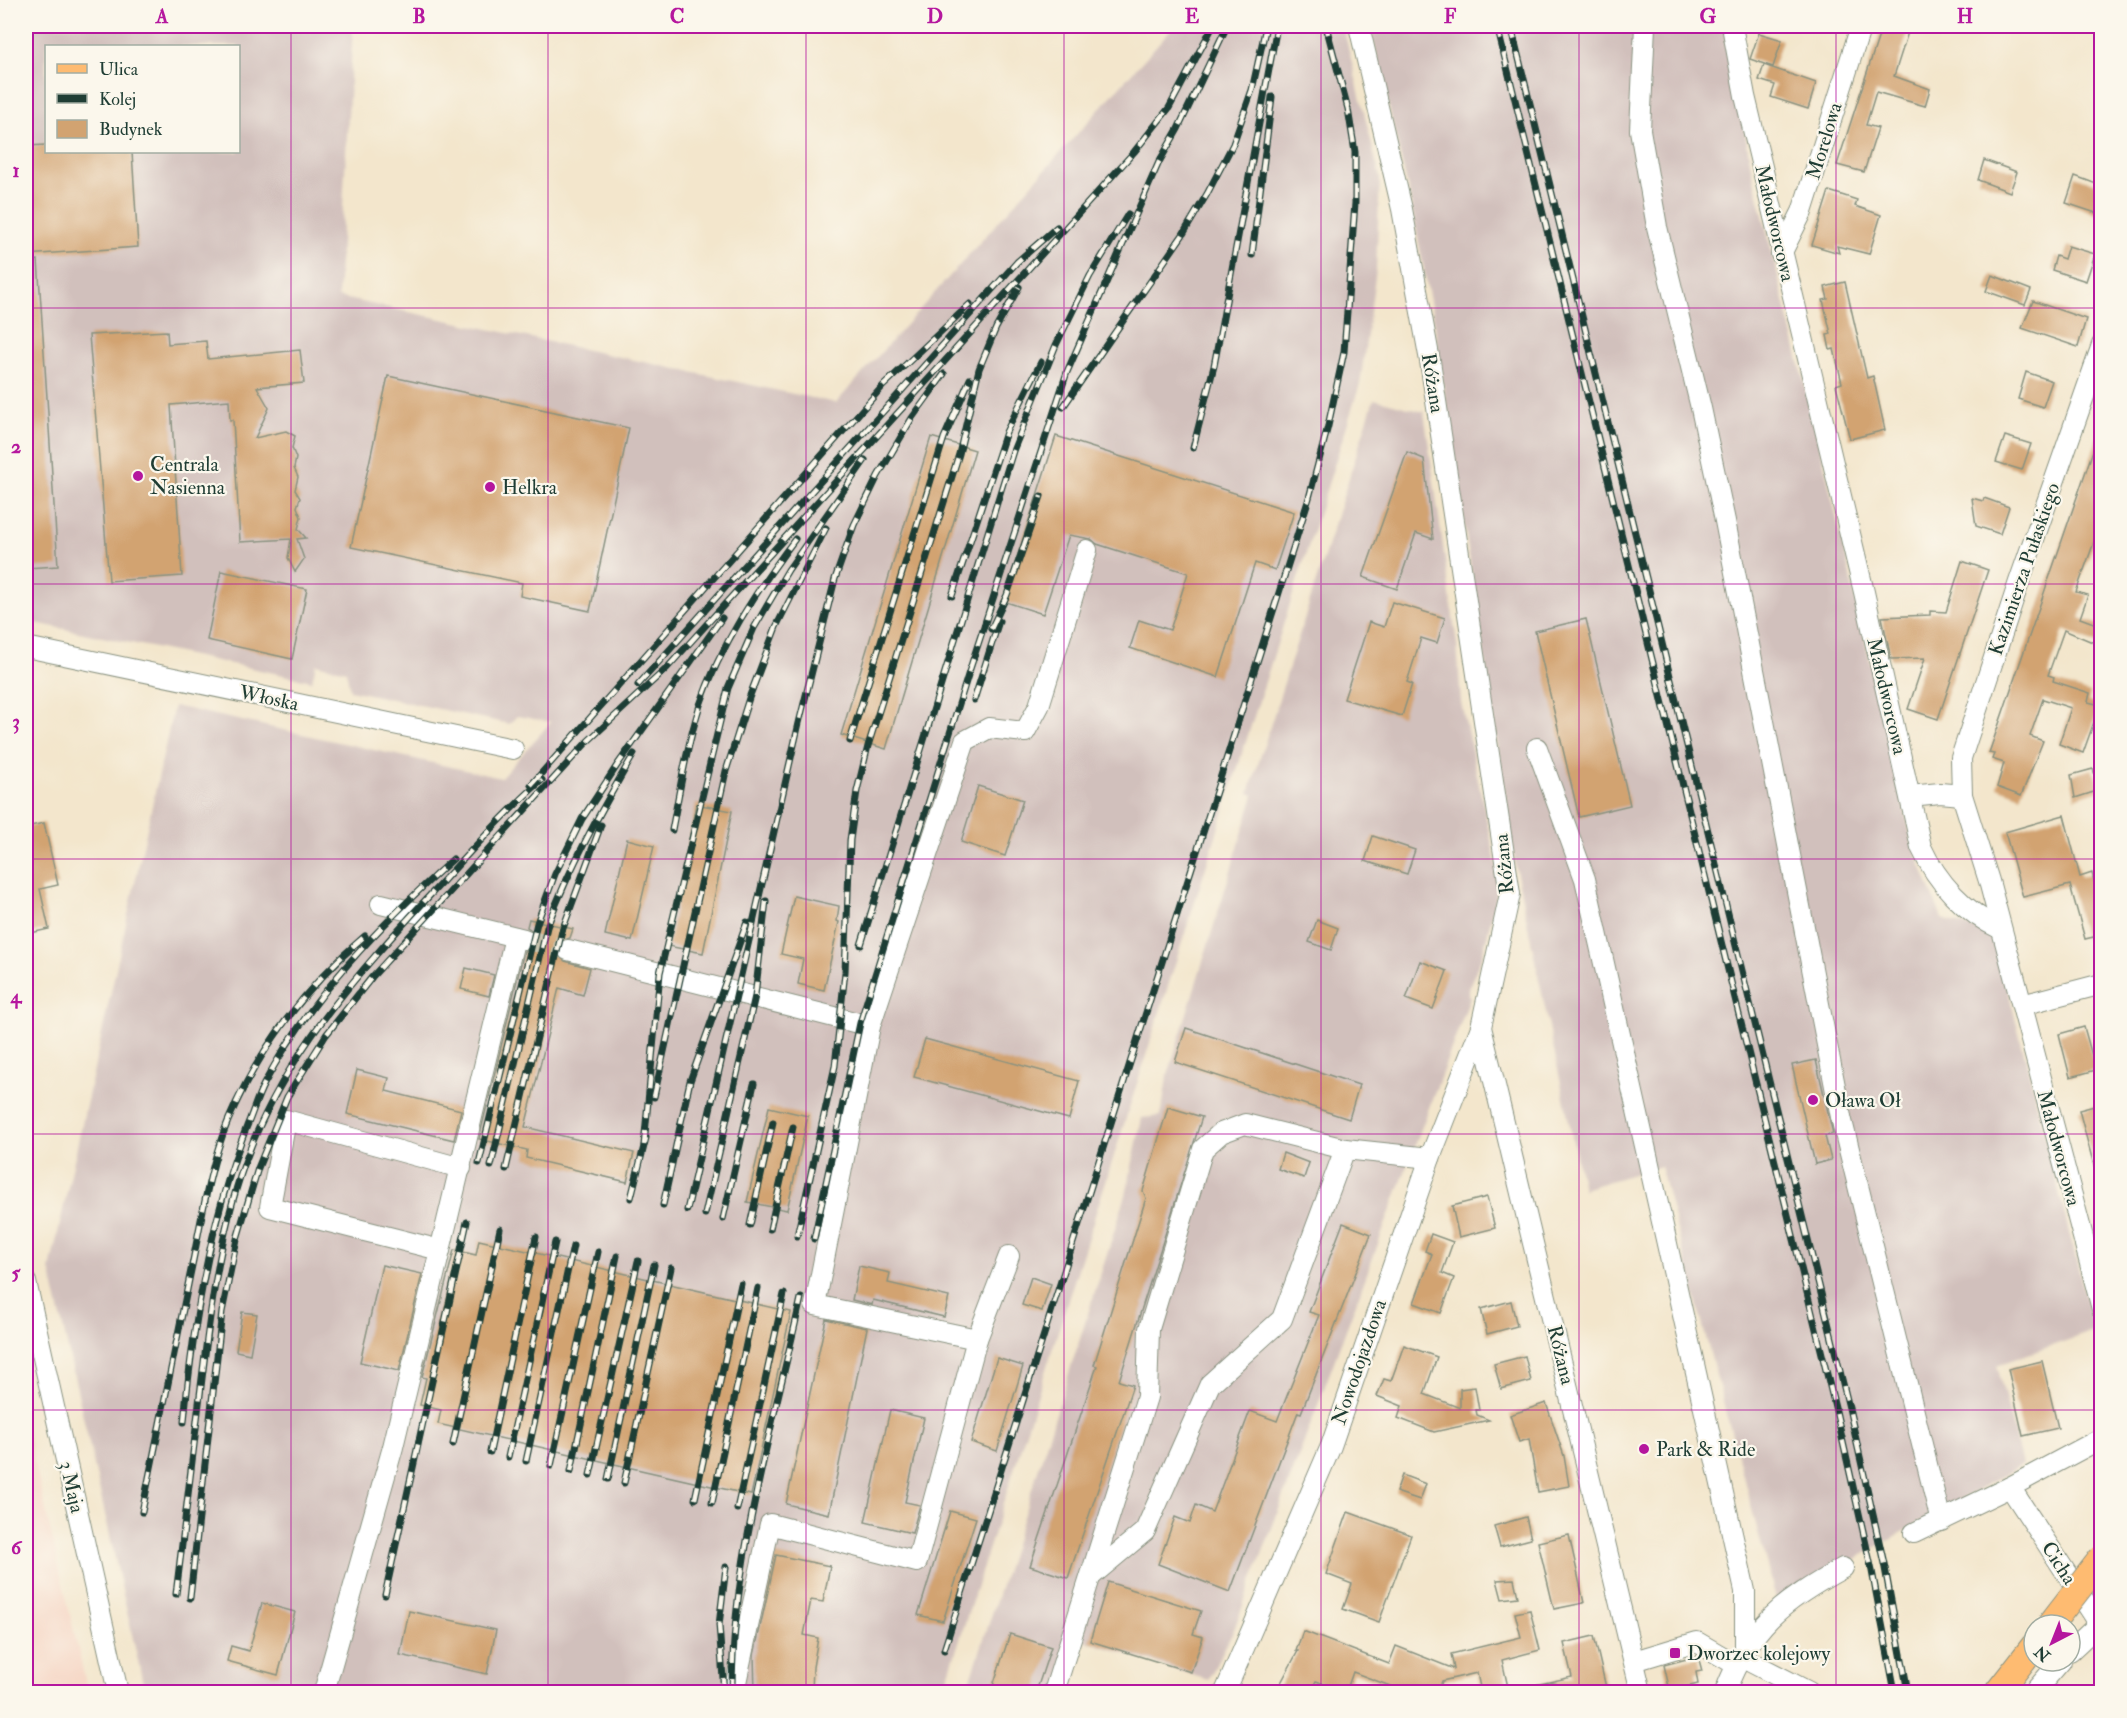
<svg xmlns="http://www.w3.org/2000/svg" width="2127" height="1718" viewBox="0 0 2127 1718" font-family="'IM FELL Double Pica',serif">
<rect width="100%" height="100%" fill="#fbf7ec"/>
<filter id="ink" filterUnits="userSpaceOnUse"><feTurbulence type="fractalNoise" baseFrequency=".0167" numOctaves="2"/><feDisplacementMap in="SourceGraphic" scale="12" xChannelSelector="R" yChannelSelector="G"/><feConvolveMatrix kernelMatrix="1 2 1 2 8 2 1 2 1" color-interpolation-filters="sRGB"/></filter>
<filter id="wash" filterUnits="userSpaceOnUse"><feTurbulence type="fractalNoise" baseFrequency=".008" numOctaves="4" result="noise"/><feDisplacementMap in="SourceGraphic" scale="24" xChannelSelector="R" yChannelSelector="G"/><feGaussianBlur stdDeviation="1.35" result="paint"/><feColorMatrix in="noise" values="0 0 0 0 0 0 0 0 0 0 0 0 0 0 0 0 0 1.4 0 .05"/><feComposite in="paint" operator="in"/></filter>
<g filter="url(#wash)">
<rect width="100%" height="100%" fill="#f3e6cc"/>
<!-- built -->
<path fill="#f5d3c1" d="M26 1426 88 1692H26Z"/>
<!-- industrial -->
<g fill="#d1c0bc" fill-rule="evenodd">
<path d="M26 26H353L338 297 836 403 1174 26H1343L1380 178 1376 270 1360 384 943 1692H145L50 1269 174 706 501 778 551 722 517 716 509 724 350 690 346 671 316 664 312 681 26 621ZM46 46H238V152H46Z"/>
<path d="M1370 26H1726L1751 167 1818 438 1912 842 1942 919 1994 934 2094 1331 1997 1365 2022 1465 1777 1603 1660 1166 1583 1189 1516 869 1434 322 1410 197Z"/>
<path d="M1374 399 1424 412 1457 645 1461 702 1500 881 1483 953 1468 989 1470 998 1233 1632 1208 1680 1083 1640 1066 1692H967L1126 1195 1142 1118 1161 1116 1167 1078 1254 795 1249 793Z"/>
</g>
<g id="blocks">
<!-- building -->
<g fill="#d2a371">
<path d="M1882 26H1910L1894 76 1930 89 1925 106 1876 92 1866 125 1878 128 1864 172 1837 165Z"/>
<path d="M1759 33 1782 40 1773 67 1750 59Z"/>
<path d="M1764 65 1816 83 1808 109 1771 97 1775 85 1759 80Z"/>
<path d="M46 145V152H132L138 247 26 255V146Z"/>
<path d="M1984 160 2017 172 2010 192 1978 180Z"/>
<path d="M2075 176 2102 186V215L2066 203Z"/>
<path d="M1829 191 1857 200 1855 206 1881 215 1869 254 1837 246 1839 253 1812 245Z"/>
<path d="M2068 246 2095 254 2086 281 2052 270 2056 256 2064 259Z"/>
<path d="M38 260 58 566 26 568V261Z"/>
<path d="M1992 275 2031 290 2025 305 1986 291Z"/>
<path d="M1845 282 1867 378 1873 376 1885 430 1850 439 1836 385 1842 383 1834 349 1830 350 1827 335 1831 334 1823 300 1828 299 1825 287Z"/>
<path d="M2033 301 2086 319 2078 347 2022 328Z"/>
<path d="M167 331 168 344 206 341 208 359 300 350 304 383 257 387 269 408 255 438 286 431 295 436 292 448 296 458 294 468 298 477 295 490 300 498 297 507 301 517 298 529 306 538 297 539 304 559 295 572 288 558 291 539 240 542 233 420H230L229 400 171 405 182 576 109 581 89 335Z"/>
<path d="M2026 372 2052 381 2043 407 2018 399Z"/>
<path d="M388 376 629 428 590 611 520 596 522 583 351 547Z"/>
<path d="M2099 433H2102V520L2076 592 2088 595 2080 618 2102 626V646L2064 630 2048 675 2054 677 2053 681 2090 693 2088 702 2100 705 2083 753 2059 744 2071 708 2043 699 2030 736 2043 741 2021 796 1997 787 2004 763 1992 759 1994 754 1989 753Z"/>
<path d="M1056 436 1294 512 1275 570 1255 563 1218 677 1130 648 1139 620 1170 630 1188 573 1097 544 1091 539 1069 535 1043 614 1003 601Z"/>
<path d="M2005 436 2031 444 2022 470 1996 462Z"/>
<path d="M931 437 975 450 886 749 841 735Z"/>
<path d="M1407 452 1424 459 1433 539 1416 533 1397 589 1363 577Z"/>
<path d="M1972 498 1983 501 1984 498 2009 507 2000 534 1976 526Z"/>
<path d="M1962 561 1988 570 1938 719 1908 709 1925 658 1891 659 1882 617 1930 615V611L1946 612Z"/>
<path d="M221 571 307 589 292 659 207 640Z"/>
<path d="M1392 602 1445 618 1437 643 1421 638 1407 682 1412 684 1402 716 1344 699 1369 622 1384 627Z"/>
<path d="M1586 619 1630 805 1579 817 1535 631Z"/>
<path d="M2093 769 2100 790 2075 798 2071 775Z"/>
<path d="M978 786 1023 800 1005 856 961 842Z"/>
<path d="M696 804 732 811 703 953 668 946Z"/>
<path d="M2064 815 2080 877 2092 873 2095 885 2102 883V935L2085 939 2070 885 2023 897 2005 832Z"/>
<path d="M44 823 58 885 40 889 49 929 26 934V827Z"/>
<path d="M1373 836 1415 850 1407 874 1365 861Z"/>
<path d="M627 839 654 846 632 941 605 935Z"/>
<path d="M794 896 839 906 837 921 839 922 824 990 798 984 803 959 781 954Z"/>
<path d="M529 919 573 929 570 938 559 942 557 954 565 961 590 968 583 995 559 988 525 1127 634 1153 627 1182 526 1158 527 1150 479 1139 524 951 532 948 536 941 533 931 527 927Z"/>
<path d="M1317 920 1338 928 1331 950 1309 942Z"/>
<path d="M1420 961 1447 971 1433 1009 1406 999Z"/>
<path d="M466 968 494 975 489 996 461 989Z"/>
<path d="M2084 1027 2096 1070 2070 1077 2059 1034Z"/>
<path d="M1186 1028 1359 1085 1349 1119 1175 1062Z"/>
<path d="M925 1039 1079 1081 1069 1119 914 1077Z"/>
<path d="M1816 1060 1833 1134 1825 1136 1831 1160 1815 1164 1792 1065Z"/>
<path d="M357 1070 389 1078 386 1091 461 1110 454 1140 347 1114Z"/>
<path d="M2102 1104V1176L2097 1177 2079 1110Z"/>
<path d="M769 1107 808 1116 787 1210 747 1202Z"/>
<path d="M1168 1107 1202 1117 1119 1381 1133 1385 1068 1578 1030 1566 1097 1366 1094 1365 1146 1198 1143 1191Z"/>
<path d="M1283 1153 1309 1163 1304 1178 1278 1169Z"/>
<path d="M1487 1197 1495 1228 1459 1237 1452 1206Z"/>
<path d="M1343 1223 1371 1234 1301 1413 1298 1412 1230 1592 1158 1564 1175 1517 1190 1523 1196 1505 1212 1512 1250 1411 1277 1421 1319 1315 1309 1312Z"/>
<path d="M1431 1234 1453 1242 1442 1273 1454 1278 1441 1313 1414 1303 1432 1254 1425 1251Z"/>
<path d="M479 1240 791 1312 751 1495 438 1424 441 1410 420 1405 426 1378 422 1377 454 1250 476 1255Z"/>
<path d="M382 1265 422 1274 399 1371 360 1362Z"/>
<path d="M859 1266 890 1273 888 1283 949 1297 944 1317 873 1300 872 1305 852 1300Z"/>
<path d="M1031 1277 1051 1284 1042 1311 1022 1305Z"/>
<path d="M1511 1301 1517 1326 1487 1334 1481 1309Z"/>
<path d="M242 1312 257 1314 250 1354 236 1351Z"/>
<path d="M826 1319 867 1328 829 1514 786 1504Z"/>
<path d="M1404 1345 1437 1357 1424 1394 1460 1408V1389L1475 1387 1479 1410H1476L1477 1415 1489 1420 1434 1432 1398 1418 1402 1406 1377 1396 1384 1379 1391 1381Z"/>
<path d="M1525 1356 1531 1381 1501 1389 1494 1364Z"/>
<path d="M997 1358 1023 1366 997 1451 971 1442Z"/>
<path d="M2042 1361 2058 1428 2023 1436 2008 1369Z"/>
<path d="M1546 1403 1564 1456 1569 1486 1538 1492 1529 1439 1519 1442 1510 1415Z"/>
<path d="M890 1410 924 1418 905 1502 920 1505 912 1533 865 1522Z"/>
<path d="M1402 1475 1426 1484 1420 1500 1396 1492Z"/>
<path d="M950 1511 976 1518 943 1621 918 1615Z"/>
<path d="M1348 1512 1411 1535 1379 1622 1343 1609 1352 1584 1326 1574Z"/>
<path d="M1526 1517 1531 1539 1500 1547 1494 1526Z"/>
<path d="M1569 1535 1584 1603 1554 1609 1538 1542Z"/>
<path d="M776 1555 830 1566 823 1602 811 1600 804 1635 818 1638 813 1667 812 1692H755L754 1655Z"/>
<path d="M1514 1579 1518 1597 1502 1599 1497 1580Z"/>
<path d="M1108 1582 1201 1611 1193 1634 1203 1637 1191 1672 1090 1641Z"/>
<path d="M262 1603 295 1612 278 1675 227 1661 231 1646 249 1651Z"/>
<path d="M1530 1610 1540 1650 1502 1660 1509 1692H1481L1477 1673 1442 1681 1438 1692H1406L1353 1672 1346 1692 1316 1681 1310 1692H1276L1298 1651H1296L1303 1631 1389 1664 1396 1646 1454 1669 1451 1654 1521 1637 1515 1613Z"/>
<path d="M409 1611 496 1630 487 1674 400 1655Z"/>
<path d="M1010 1634 1051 1647 1036 1692H991Z"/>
<path d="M1594 1636 1607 1692H1531L1530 1686 1572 1677 1564 1643Z"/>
<path d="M1698 1656 1702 1671 1696 1672 1698 1684 1670 1691 1664 1665Z"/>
</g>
</g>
</g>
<g filter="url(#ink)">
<use href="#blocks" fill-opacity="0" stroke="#899280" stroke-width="1.5"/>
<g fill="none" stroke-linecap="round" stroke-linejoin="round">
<!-- minor-tunnel -->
<path stroke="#c9c4ae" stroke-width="20" stroke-dasharray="20 10" stroke-linecap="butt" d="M524 939 568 950"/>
<!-- minor casing -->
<g stroke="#899280" stroke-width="22">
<g id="minor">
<path d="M1359 26 1402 209 1430 361 1510 894 1481 1027 1641 1692"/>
<path d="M1645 26 1640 130 1657 227 1701 408 1725 521 1841 1117 1941 1521"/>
<path d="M1732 26 1745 96 1864 592 1921 847C1937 882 1965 913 2001 929"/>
<path d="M1781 254 1802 212 1861 26"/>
<path d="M26 647 513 749"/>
<path d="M1537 748 1585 879 1745 1591V1646"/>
<path d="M1962 795 1961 758 2019 582 2102 345"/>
<path d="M1910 796 1940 793 1962 795 1989 881 2102 1309"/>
<path d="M381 904 524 939"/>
<path d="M568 950 870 1026"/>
<path d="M2022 1005 2102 984"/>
<path d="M440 1250 270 1207 286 1120 461 1168"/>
<path d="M26 1282 118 1692"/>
<path d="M977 1339 815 1305 870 1026 965 741 989 728 1025 732 1039 706 1087 550"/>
<path d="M2010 1487 2095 1617 2102 1642"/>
<path d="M1914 1533 2010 1487 2102 1438"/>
<path d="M1091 1576 1145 1531 1210 1384 1282 1319 1345 1149"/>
<path d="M2070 1651 2098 1625"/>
<path d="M1739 1656 1809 1692"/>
<path d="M1634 1661 1697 1642 1735 1664"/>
<path d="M324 1692 393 1447 515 937"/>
<path d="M734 1692 770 1524 917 1562 977 1339 1009 1256"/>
<path d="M1054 1692 1147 1397 1149 1329 1203 1149 1221 1133 1245 1124 1345 1149 1430 1158"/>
<path d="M1225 1692 1331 1446 1430 1158 1481 1027"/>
<path d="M1725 1692C1750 1626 1782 1602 1843 1568"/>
<path d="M2034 1692 2061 1661"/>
</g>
</g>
<!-- major casing -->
<g stroke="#899280" stroke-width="28">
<path id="major" d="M1998 1692 2034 1646"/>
</g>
<!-- minor -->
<use href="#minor" stroke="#fff" stroke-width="20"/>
<!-- major -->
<use href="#major" stroke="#febb71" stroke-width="26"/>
<!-- rail casing -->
<g stroke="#1f3d34" stroke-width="7">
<g id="rail">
<path d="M1497 26 1836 1411 1872 1571 1895 1692"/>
<path d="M1511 26 1849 1408 1885 1568 1908 1692"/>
<path d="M1252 255 1272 97"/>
<path d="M1063 407 1182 236 1207 194 1233 144 1252 90 1266 26"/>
<path d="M1193 448 1214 366 1277 26"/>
<path d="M952 596 1006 432 1041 362"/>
<path d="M991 629 1007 595 1041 496"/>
<path d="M638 685 1017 262 1057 227"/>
<path d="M974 700 999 621"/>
<path d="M850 741 944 438 970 379"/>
<path d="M531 785 883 386 970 304"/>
<path d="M672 830C680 788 687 746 700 705 721 644 757 590 795 539"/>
<path d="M861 945 1013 451 1056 345 1090 276 1128 214"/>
<path d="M654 1097 726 771 749 698 776 627 826 528"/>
<path d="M644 1145 660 973 728 688 754 628 788 570 865 460"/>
<path d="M479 1163 537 923 555 874 582 819 618 764 722 618"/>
<path d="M491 1166 547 927C570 866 601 810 634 754"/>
<path d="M506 1169 562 931 601 825"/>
<path d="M631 1198 646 1138"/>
<path d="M663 1205 690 1081 747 922"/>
<path d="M687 1210 799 723 835 579 854 525 878 476 912 418 944 374"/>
<path d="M705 1214 755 996 766 901"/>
<path d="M723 1219 754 1084"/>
<path d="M750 1225 773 1122"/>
<path d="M770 1229 793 1127"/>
<path d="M797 1236 835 1066 845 972 850 840 857 791 868 746 959 454 979 369 996 328 1019 287"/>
<path d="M814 1239 860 1023 968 675 1067 372 1159 162 1178 129 1227 26"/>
<path d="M184 1422C193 1322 210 1219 247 1126 253 1112 257 1097 264 1084 310 997 381 924 453 859"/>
<path d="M453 1444 500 1229"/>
<path d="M490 1452 536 1237"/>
<path d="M508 1457 555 1242"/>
<path d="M526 1461 573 1246"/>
<path d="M551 1466 598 1252"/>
<path d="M571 1471 617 1256"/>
<path d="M590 1475 638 1261"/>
<path d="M608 1479 654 1265"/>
<path d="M624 1483 671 1268"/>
<path d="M695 1499 741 1284"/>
<path d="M712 1503 758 1288"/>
<path d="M737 1509 784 1294"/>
<path d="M142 1512C158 1433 174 1354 190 1275 201 1224 208 1170 228 1121 258 1050 306 986 365 936"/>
<path d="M176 1594C184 1528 192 1462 200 1395 209 1319 219 1235 245 1162 283 1056 356 975 432 893 468 854 503 815 542 780"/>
<path d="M385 1595 467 1222"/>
<path d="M190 1598 222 1312 237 1239 258 1168 287 1097 326 1035 372 977 588 741 667 668 1134 152 1169 108 1213 26"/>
<path d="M944 1650 1309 498 1328 426 1344 352 1355 203V152L1348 109 1326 26"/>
<path d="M724 1692 719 1625 726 1567"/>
<path d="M732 1692C732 1561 773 1426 801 1298"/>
</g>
</g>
<!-- rail -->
<use href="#rail" stroke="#fbf7ec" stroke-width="4.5" stroke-dasharray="14" stroke-linecap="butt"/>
<!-- major-bridge casing -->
<g stroke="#899280" stroke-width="28" stroke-linecap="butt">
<path id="major-bridge" d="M2050 1625 2102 1558"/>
</g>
<!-- major-bridge -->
<use href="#major-bridge" stroke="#febb71" stroke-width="26"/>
</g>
</g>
<!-- grid -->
<path fill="none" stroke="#b5179e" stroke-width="1.5" stroke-opacity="0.55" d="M291 26V1692M548 26V1692M806 26V1692M1064 26V1692M1321 26V1692M1579 26V1692M1836 26V1692M26 308H2102M26 584H2102M26 859H2102M26 1134H2102M26 1410H2102"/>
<!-- markers -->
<g fill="#b5179e" stroke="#fbf7ec" stroke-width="2">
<circle cx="138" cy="476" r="6"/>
<circle cx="490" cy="487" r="6"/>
<circle cx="1813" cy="1100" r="6"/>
<circle cx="1644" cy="1449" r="6"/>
<rect x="1669" y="1647" width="12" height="12" rx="3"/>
</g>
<g text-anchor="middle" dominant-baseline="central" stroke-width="4.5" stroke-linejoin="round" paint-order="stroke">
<!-- street labels -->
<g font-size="20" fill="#1f3d34" stroke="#fbf7ec">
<text transform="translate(1824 141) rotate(-73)">Morelowa</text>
<text transform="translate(1775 223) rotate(77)">Małodworcowa</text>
<text transform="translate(1433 383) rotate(81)">Różana</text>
<text transform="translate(2024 569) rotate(-71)">Kazimierza Pułaskiego</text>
<text transform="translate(1887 696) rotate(77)">Małodworcowa</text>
<text transform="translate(269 698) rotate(12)">Włoska</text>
<text transform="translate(1504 864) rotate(-96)">Różana</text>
<text transform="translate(2059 1148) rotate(75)">Małodworcowa</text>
<text transform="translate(1561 1355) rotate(76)">Różana</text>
<text transform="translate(1359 1362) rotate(-71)">Nowodojazdowa</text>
<text transform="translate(72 1487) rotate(77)">3 Maja</text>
<text transform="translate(2059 1563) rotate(57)">Cicha</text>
</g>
<!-- poi labels -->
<g font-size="20" fill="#1f3d34" stroke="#fbf7ec" text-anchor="start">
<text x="150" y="464">Centrala<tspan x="150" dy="23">Nasienna</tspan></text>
<text x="502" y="487">Helkra</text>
<text x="1825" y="1100">Oława Oł</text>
<text x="1656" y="1449">Park &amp; Ride</text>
<text x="1687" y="1653">Dworzec kolejowy</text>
</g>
</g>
<!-- margin -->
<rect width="2127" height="1718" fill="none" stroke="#fbf7ec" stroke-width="66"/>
<!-- legend -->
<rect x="45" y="45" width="195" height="108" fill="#fbf7ec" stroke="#a3ada2" stroke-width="1.5"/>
<rect x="57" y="64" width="30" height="9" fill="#febb71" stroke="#a3ada2" stroke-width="1.5"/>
<text x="99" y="75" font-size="18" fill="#1f3d34">Ulica</text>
<rect x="57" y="94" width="30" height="9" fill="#1f3d34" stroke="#a3ada2" stroke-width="1.5"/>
<text x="99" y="105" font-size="18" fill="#1f3d34">Kolej</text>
<rect x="57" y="120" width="30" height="18" fill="#d2a371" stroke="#a3ada2" stroke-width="1.5"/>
<text x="99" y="135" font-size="18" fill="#1f3d34">Budynek</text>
<!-- north arrow -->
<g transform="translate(2052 1643) rotate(222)"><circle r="28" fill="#fbf7ec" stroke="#a3ada2" stroke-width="1.5"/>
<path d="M0-4.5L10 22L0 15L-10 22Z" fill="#b5179e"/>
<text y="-9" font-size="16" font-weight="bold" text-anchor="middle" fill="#1f3d34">N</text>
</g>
<rect x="33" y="33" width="2061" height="1652" fill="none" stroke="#b5179e" stroke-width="2"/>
<g font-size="20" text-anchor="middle" font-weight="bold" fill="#b5179e">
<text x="162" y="23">A</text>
<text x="419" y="23">B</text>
<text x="677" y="23">C</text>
<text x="935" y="23">D</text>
<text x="1192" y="23">E</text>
<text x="1450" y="23">F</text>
<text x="1708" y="23">G</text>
<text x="1965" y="23">H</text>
<text x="16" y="177">1</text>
<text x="16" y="453">2</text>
<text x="16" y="728">3</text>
<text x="16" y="1003">4</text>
<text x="16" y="1279">5</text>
<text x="16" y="1554">6</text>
</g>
</svg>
